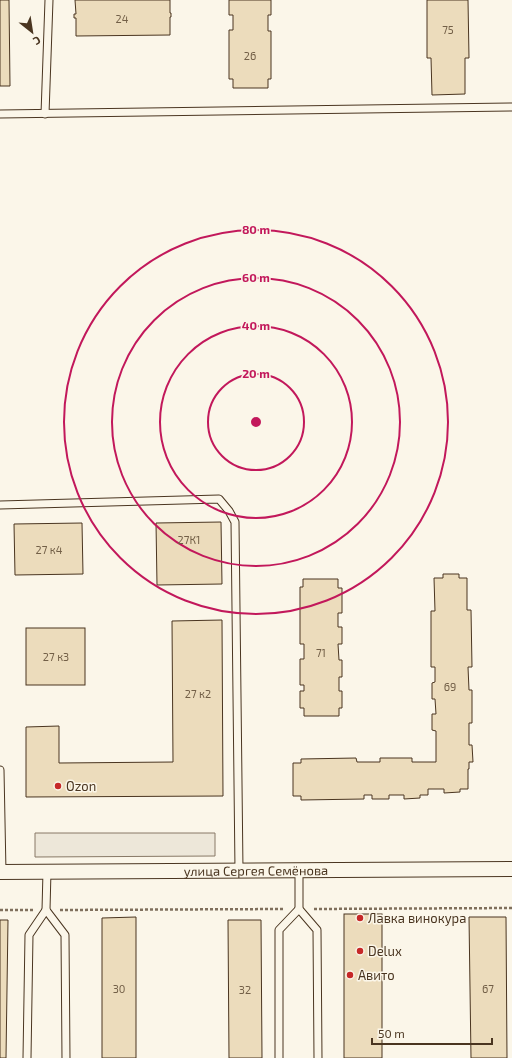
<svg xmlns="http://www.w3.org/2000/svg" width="512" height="1058" viewBox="0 0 512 1058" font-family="'Exo 2',sans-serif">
<rect width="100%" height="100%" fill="#fbf6e9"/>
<!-- parking -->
<path fill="#ede7d9" stroke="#887966" d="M35 833H215V856L35 857Z"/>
<!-- building -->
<g fill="#ecdcbc" stroke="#4a3520">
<path d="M0 0H9L10 86H0Z"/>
<path d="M75 0H170V13H171V17H170V35L76 36V18H74V14H76Z"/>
<path d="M229 0H271V15H268V31H271V79H268V88H233V79H229V30H233V15H229Z"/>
<path d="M427 0H468L469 58H465V94L432 95 431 58H427Z"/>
<path d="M221 522 222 584 157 585 156 523Z"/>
<path d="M82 523 83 574 15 575 14 524Z"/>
<path d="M443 574H459V578H467V610H471L472 667H468L469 690H472V723H469V745H472L473 762H469V769H468V789H460V792L444 793V789H428V795H420V798L404 799V795H389V799H372V795H364V799L301 800V796H293V763H301V759L356 758 357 762H380V758H412V762H436V731L432 730V714H436L435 699H432V683L435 682V667H431V611H435L434 578H443Z"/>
<path d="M303 579H338V588H342V613H338V627H342V644H338L339 660H342V677H339V691H342V708H339V716H304V708H300V691H304V685H300V659H304V644H300V587H303Z"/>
<path d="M222 620 223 796 26 797V727L59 726V763L173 762 172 621Z"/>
<rect x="26" y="628" width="59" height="57"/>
<rect x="344" y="914" width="38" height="144"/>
<path d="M136 917V1058H102V918Z"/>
<path d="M469 917H506L507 1058H471Z"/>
<path d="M0 920H8L6 1058H0Z"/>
<path d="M228 920H261L262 1058H229Z"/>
</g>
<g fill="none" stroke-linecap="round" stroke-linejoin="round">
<!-- lane casing -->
<g stroke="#4a3520" stroke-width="9">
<g id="lane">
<path d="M0 114 512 107"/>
<path d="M45 114 49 0"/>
<path d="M0 505 219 499 229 511 235 522 239 870"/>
<path d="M0 770 2 872"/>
<path d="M299 870V909L317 930 318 1058"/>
<path d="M47 871 46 910 65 935 66 1058"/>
<path d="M27 1058 29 935 46 910"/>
<path d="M279 1058V930L299 909"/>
</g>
</g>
<!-- street casing -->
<g stroke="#4a3520" stroke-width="16">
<g id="street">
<path id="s1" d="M0 872 512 869"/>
</g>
</g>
<!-- path -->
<g stroke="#7f6f5c" stroke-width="2.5" stroke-dasharray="3 2" stroke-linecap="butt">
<path d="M314 909 512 908"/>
<path d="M0 910H33"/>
<path d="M60 910 283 909"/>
</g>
<!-- lane -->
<use href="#lane" stroke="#fbf6e9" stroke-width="7"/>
<!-- street -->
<use href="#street" stroke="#fbf6e9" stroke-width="14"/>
</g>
<!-- distance rings -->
<g fill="none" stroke="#c2185b" stroke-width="2">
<circle cx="256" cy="422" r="48"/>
<circle cx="256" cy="422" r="96"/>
<circle cx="256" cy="422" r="144"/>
<circle cx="256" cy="422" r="192"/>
</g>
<!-- markers -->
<g fill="#c62828" stroke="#fbf6e9" stroke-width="1.5">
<circle cx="58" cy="786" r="4"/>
<circle cx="360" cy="918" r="4"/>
<circle cx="360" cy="951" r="4"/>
<circle cx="350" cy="975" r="4"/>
</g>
<g text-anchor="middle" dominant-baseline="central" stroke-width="3" stroke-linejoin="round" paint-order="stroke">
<!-- number labels -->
<g font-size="11" fill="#725f47">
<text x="122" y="18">24</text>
<text x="448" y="29">75</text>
<text x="250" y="55">26</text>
<text x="189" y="539">27К1</text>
<text x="49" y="549">27 к4</text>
<text x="321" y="652">71</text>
<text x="56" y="656">27 к3</text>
<text x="450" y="686">69</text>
<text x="198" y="693">27 к2</text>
<text x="119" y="988">30</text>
<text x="488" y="988">67</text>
<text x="245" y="989">32</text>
</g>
<!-- poi labels -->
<g font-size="13" fill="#4a3520" stroke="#fbf6e9" text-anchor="start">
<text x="66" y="786">Ozon</text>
<text x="368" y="918">Лавка винокура</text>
<text x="368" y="951">Delux</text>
<text x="358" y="975">Авито</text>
</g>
<!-- street labels -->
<g font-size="13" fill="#4a3520" stroke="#fbf6e9">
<text stroke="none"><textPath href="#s1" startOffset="256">улица Сергея Семёнова</textPath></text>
</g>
</g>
<circle cx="256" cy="422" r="6" fill="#c2185b" stroke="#fbf6e9" stroke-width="2"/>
<g font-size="12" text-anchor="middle" font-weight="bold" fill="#c2185b" stroke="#fbf6e9" stroke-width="3" stroke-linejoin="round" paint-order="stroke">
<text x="256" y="234">80 m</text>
<text x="256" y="282">60 m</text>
<text x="256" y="330">40 m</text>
<text x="256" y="378">20 m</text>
</g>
<!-- north arrow -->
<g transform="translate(32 32) rotate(150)" stroke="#fbf6e9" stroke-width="3" paint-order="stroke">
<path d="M0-3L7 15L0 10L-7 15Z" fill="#4a3520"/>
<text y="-6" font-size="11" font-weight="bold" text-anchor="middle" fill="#4a3520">С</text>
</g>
<!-- scale -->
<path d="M372 1038v6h120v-6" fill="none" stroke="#4a3520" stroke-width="2"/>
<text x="378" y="1038" font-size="12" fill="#4a3520" stroke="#fbf6e9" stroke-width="3" paint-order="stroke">50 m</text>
</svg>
